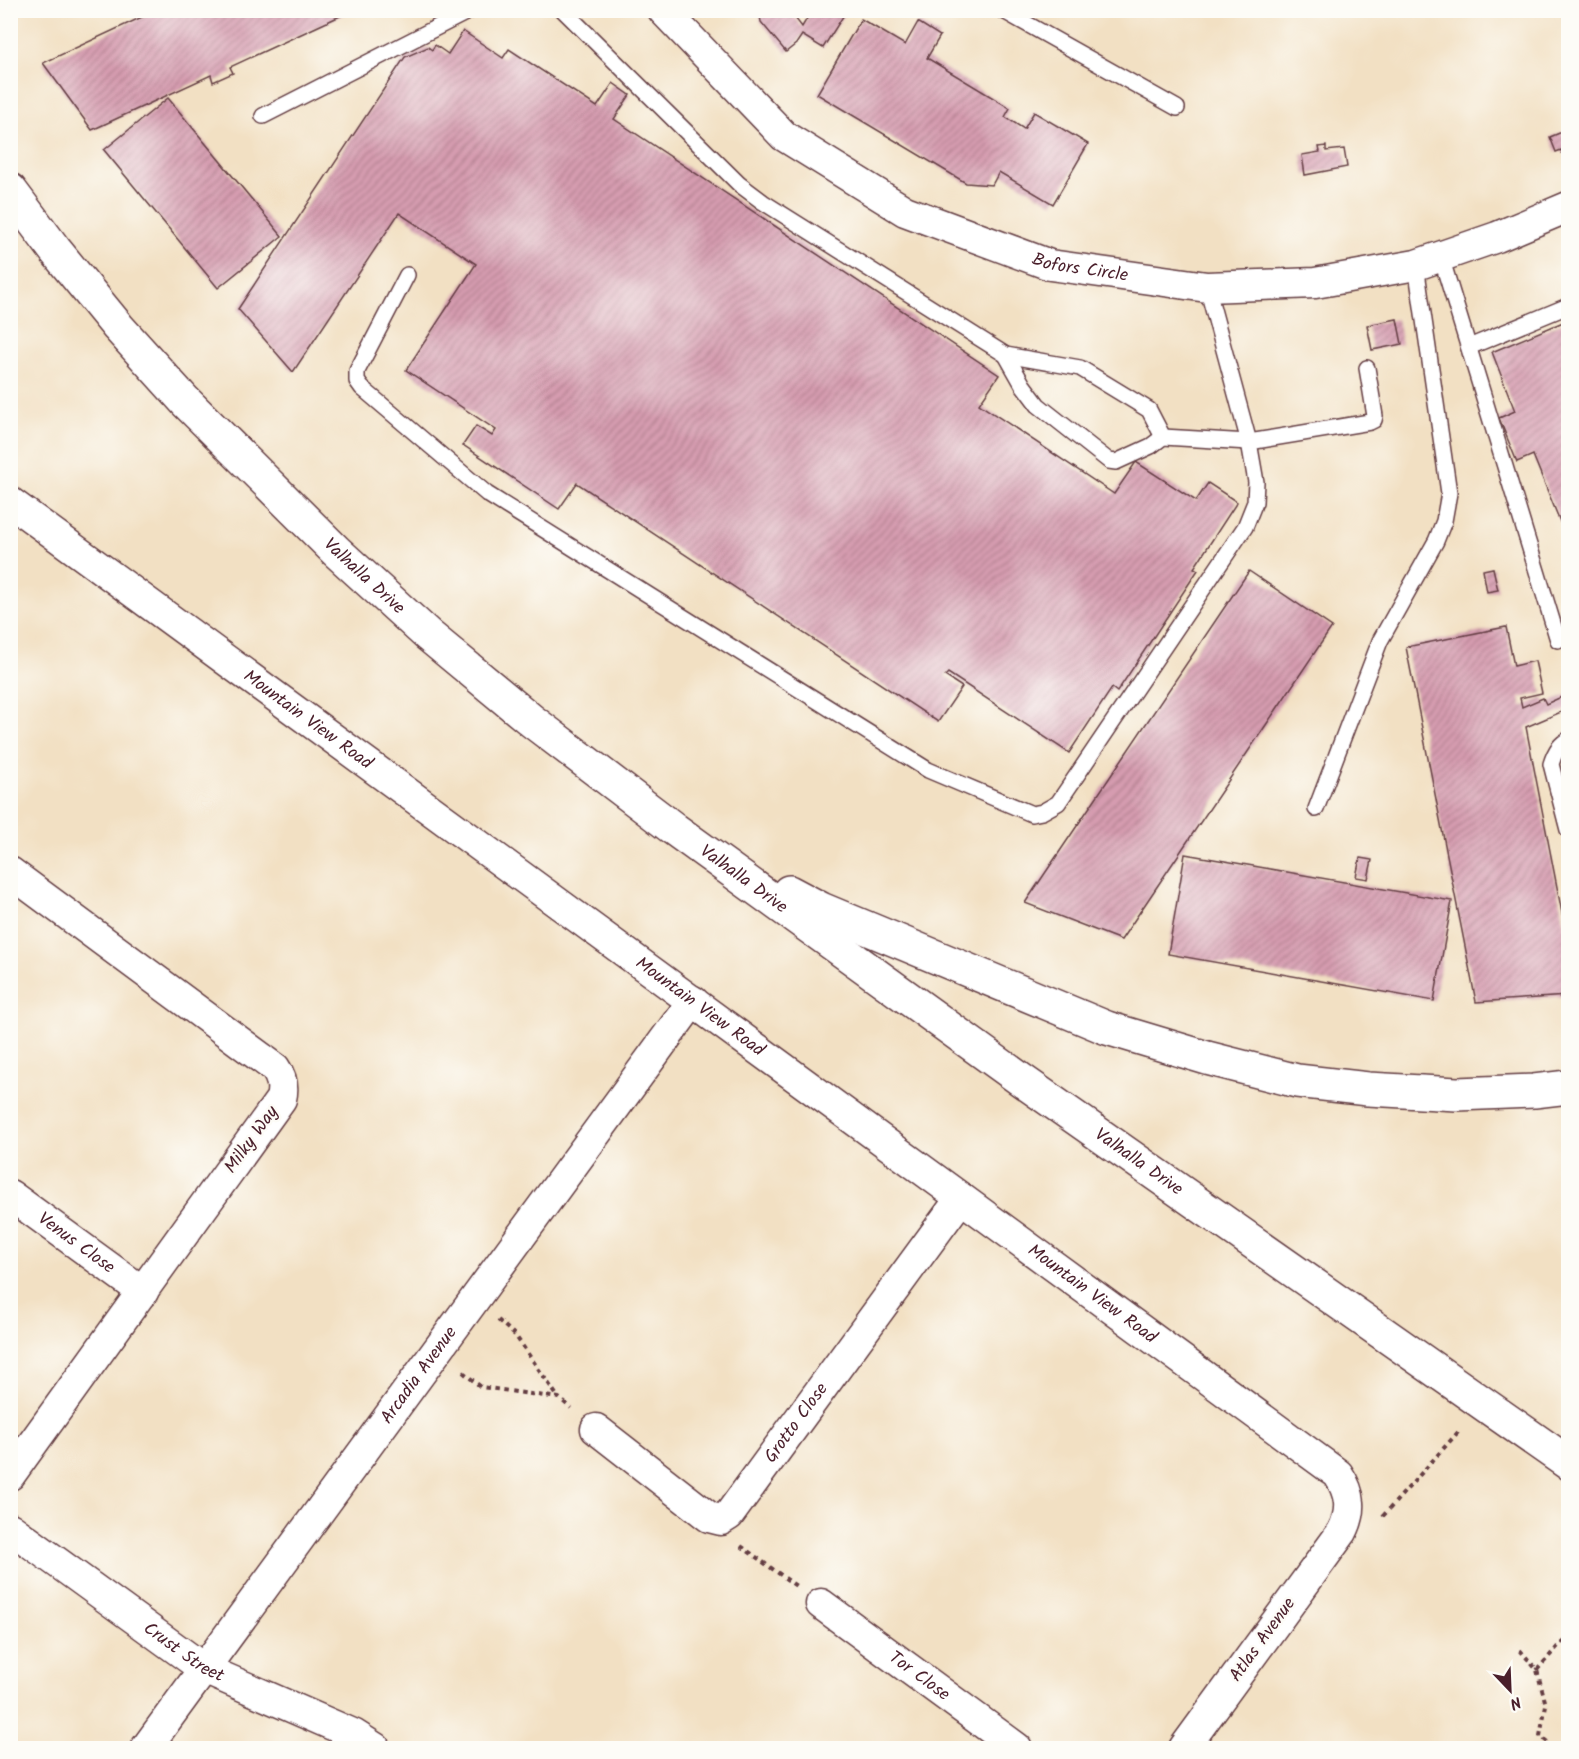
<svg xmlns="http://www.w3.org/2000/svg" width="1579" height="1759" viewBox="0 0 1579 1759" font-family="Kalam,sans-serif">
<defs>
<pattern id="building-hatch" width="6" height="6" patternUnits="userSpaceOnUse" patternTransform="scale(1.5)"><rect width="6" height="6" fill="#d69cb0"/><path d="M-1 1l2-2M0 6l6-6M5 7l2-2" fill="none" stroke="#b07f8f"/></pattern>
</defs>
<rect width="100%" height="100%" fill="#fdfcf7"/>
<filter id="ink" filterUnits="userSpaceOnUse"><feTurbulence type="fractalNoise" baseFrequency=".0167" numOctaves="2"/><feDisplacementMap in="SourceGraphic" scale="12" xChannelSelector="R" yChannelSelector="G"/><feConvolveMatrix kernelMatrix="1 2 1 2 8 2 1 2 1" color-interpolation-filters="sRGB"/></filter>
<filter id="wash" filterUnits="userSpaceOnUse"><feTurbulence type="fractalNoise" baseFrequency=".008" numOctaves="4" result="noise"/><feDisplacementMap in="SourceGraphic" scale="24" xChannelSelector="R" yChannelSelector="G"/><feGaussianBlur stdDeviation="1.35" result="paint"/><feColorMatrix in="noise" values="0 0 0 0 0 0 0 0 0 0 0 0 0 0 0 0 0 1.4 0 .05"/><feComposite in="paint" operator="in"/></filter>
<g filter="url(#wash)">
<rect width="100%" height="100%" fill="#f2e0c3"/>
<g id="blocks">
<!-- building -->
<g fill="url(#building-hatch)">
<path d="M157 10H353L230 67 233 73 213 82 211 75 92 130 43 63Z"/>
<path d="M759 10H789L802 27 812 10H847L823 48 802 35 796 44 786 52 761 22Z"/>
<path d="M861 19 905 45 918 22 940 36 927 58 1010 108 1005 117 1024 129 1034 112 1088 144 1053 204 999 172 992 185 966 183 817 94Z"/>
<path d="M463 31 503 58 509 49 597 107 613 83 630 95 614 119 999 375 979 404 1114 494 1136 462 1196 501 1208 483 1237 502 1194 568 1198 570 1117 692 1112 688 1069 753 948 673 945 676 962 687 938 722 577 483 559 509 463 445 476 426 492 436 496 430 406 370 476 264 399 213 293 372 238 309 405 57 428 47 432 50 435 45 448 54Z"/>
<path d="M168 98 282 236 218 288 104 150Z"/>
<path d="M1562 132 1568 147 1565 148 1566 151 1562 153 1561 150 1556 152 1550 137Z"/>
<path d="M1326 146V151L1344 149 1347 167 1305 175 1302 155 1320 152 1319 147Z"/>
<path d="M1397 319 1402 344 1372 350 1367 325Z"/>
<path d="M1568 320V541L1533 455 1517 462 1499 418 1515 411 1492 352Z"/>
<path d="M1493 568 1498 590 1487 592 1483 570Z"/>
<path d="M1249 571 1332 627 1121 940 1025 903Z"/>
<path d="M1568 608V623L1563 610Z"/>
<path d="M1506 627 1514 666 1535 661 1542 693 1520 698 1522 707 1543 698 1546 704 1568 694V709L1526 727 1568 944V996L1476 1002 1406 647Z"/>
<path d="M1185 854 1452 901 1434 1001 1168 954Z"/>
<path d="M1360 858 1372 860 1368 879 1356 877Z"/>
</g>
</g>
</g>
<g filter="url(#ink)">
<use href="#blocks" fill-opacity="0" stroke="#633c42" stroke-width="1.5"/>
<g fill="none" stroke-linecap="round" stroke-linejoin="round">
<!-- service casing -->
<g stroke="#633c42" stroke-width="18">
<g id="service">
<path d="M563 10 739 184 763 202 1006 355 1080 368 1149 410 1163 437"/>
<path d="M1002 10 1177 108"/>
<path d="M263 116 471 10"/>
<path d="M1441 257 1558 640"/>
<path d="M407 275 357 371V381L362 388 487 494 928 770 1032 814 1042 812 1058 803 1245 527 1255 502 1256 482 1249 442 1207 287"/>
<path d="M1469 347 1568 306"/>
<path d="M1006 355 1023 385 1038 405 1109 461 1116 462 1151 446 1163 437 1249 442 1370 422 1374 420 1375 416 1367 368"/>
<path d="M1568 740C1559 744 1554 754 1551 764L1568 830"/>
<path d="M1316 809 1380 641 1436 541 1444 521 1449 493 1416 265"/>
</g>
</g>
<!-- minor casing -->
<g stroke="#633c42" stroke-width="33">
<g id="minor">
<path id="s1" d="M663 10 784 136 905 211 1050 265 1207 287 1315 283 1416 265 1497 237 1568 207"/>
<path id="s2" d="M10 502 1338 1474C1351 1494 1353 1511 1342 1532L1184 1748"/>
<path d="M10 872 275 1068C282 1078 284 1087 281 1099L10 1475"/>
<path id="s3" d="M10 1195 143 1292"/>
<path id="s4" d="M596 1429 709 1517 721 1520 729 1515 961 1198"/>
<path id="s5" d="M10 1528 204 1669 353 1734 375 1748"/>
<path id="s6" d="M821 1604 1017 1748"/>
<path id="s7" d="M146 1748 693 1001"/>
</g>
</g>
<!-- secondary casing -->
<g stroke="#633c42" stroke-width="36">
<g id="secondary">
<path id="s8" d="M10 190 55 250 118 327 185 401 336 551 428 635 532 721 674 829 1020 1079 1568 1463"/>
<path d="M789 892 821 909 1107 1028 1207 1058 1297 1081 1368 1089 1457 1094 1534 1091 1568 1087"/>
</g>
</g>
<!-- path -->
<g stroke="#633c42" stroke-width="4" stroke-dasharray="4.5 4.5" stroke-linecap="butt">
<path d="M498 1320 515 1335 558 1397"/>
<path d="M463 1372 481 1387 559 1398 571 1408"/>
<path d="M1383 1516 1460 1430"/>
<path d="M741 1546 796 1586"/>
<path d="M1520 1650 1537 1670 1546 1705 1540 1736 1555 1748"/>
<path d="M1537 1670 1560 1644 1568 1638"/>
</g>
<!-- service -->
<use href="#service" stroke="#fff" stroke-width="15"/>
<!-- minor -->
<use href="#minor" stroke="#fff" stroke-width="30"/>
<!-- secondary -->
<use href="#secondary" stroke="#fff" stroke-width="33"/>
</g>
</g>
<g text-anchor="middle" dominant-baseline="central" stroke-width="5" stroke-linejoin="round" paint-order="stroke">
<!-- street labels -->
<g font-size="18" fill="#4a1f2b" stroke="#fdfcf7">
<text stroke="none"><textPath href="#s1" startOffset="502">Bofors Circle</textPath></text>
<text stroke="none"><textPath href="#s8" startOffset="525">Valhalla Drive</textPath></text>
<text stroke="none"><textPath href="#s2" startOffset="369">Mountain View Road</textPath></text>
<text stroke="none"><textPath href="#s8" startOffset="1011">Valhalla Drive</textPath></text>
<text stroke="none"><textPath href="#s2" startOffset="855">Mountain View Road</textPath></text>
<text transform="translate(252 1140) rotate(-54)">Milky Way</text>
<text stroke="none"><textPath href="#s8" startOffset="1497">Valhalla Drive</textPath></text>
<text stroke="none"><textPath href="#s3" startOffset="82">Venus Close</textPath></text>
<text stroke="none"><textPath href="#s2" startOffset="1341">Mountain View Road</textPath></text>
<text stroke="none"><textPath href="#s7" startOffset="462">Arcadia Avenue</textPath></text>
<text stroke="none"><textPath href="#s4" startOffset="279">Grotto Close</textPath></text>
<text transform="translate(1263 1640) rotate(-54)">Atlas Avenue</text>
<text stroke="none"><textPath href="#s5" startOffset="214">Crust Street</textPath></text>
<text stroke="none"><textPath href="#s6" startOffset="122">Tor Close</textPath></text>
</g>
</g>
<!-- margin -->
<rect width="1579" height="1759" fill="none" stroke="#fdfcf7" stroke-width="36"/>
<!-- north arrow -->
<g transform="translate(1510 1690) rotate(157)" stroke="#fdfcf7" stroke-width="4.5" paint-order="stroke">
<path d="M0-4.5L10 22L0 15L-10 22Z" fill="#4a1f2b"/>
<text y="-9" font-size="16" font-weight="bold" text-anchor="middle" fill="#4a1f2b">N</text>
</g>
</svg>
